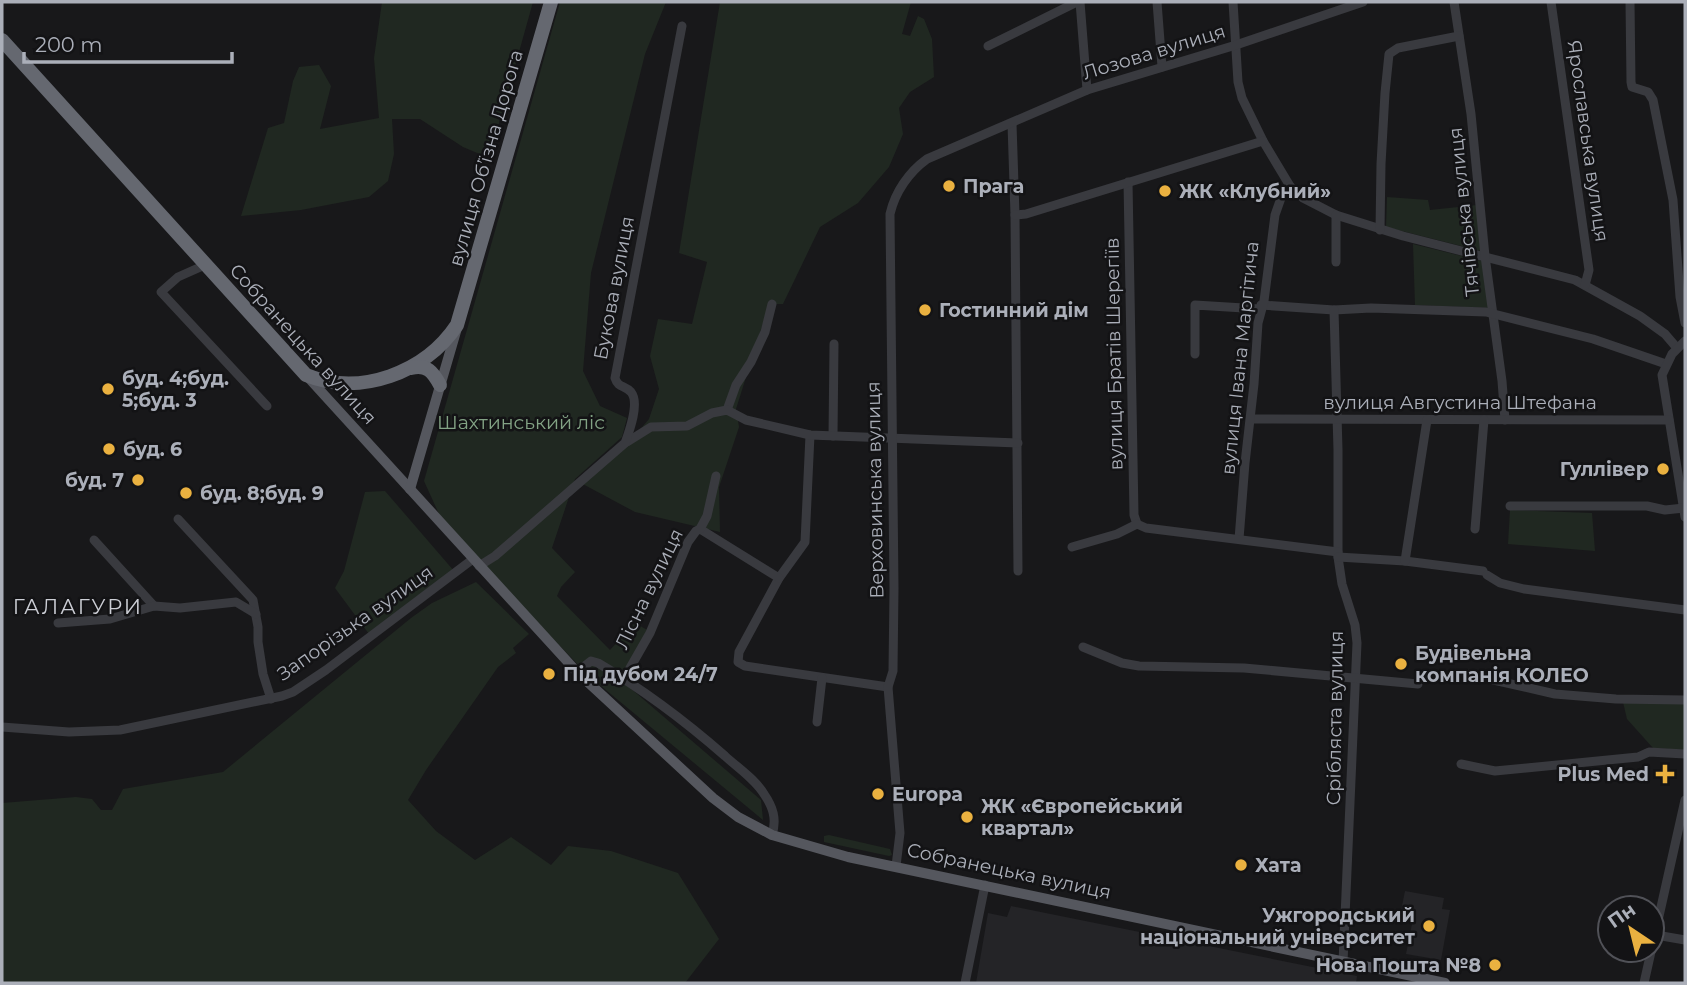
<svg xmlns="http://www.w3.org/2000/svg" width="1687" height="985" viewBox="0 0 1687 985" font-family="Montserrat,sans-serif">
<rect width="100%" height="100%" fill="#18181a"/>
<!-- built -->
<g fill="#242427">
<path d="M1405 891 1444 898 1442 909 1450 910 1441 960 1406 954 1413 919 1400 916Z"/>
<path d="M1011 906 1352 975 1357 976 1356 983H976L988 913 1007 917Z"/>
</g>
<!-- green -->
<g fill="#202821">
<path d="M382 2H533L491 152 487 157 463 147 420 119H392L394 154 388 181 369 197 301 210 241 216 268 128 284 123 293 81 299 67 319 65 331 86 320 129 379 118 374 58Z"/>
<path d="M560 2H666L645 54 591 273 583 371 600 406 627 418 622 437 575 479 552 548 575 572 561 587 557 596 610 650 635 623 649 631 622 681 761 800 763 820 589 676 530 615 439 514 424 481Z"/>
<path d="M720 2H911L902 34 910 36 918 16 924 19 932 39 934 77 910 92 899 108 903 134 889 167 858 203 820 227 783 304H769L736 409 739 427 719 487 720 532 635 512 579 482 626 446 649 419 659 389 650 356 658 319 692 324 707 262 679 253Z"/>
<path d="M1387 197 1428 200 1430 210 1477 205 1481 251 1386 227Z"/>
<path d="M1413 244 1482 261 1489 308 1415 305Z"/>
<path d="M385 491 454 571 369 634 335 588 344 571 365 492Z"/>
<path d="M1510 510 1592 513 1595 551 1508 544Z"/>
<path d="M476 582 529 634 513 648 516 653 498 667 426 770 408 800 436 831 475 860 511 837 551 865 568 846 611 851 678 873 719 939 685 983H2V803L76 797 92 799 101 810H112L123 789 223 772 411 618 432 603Z"/>
<path d="M1623 702 1685 704V750L1653 748 1627 719Z"/>
<path d="M829 835 890 849 892 855 889 856 824 842V836Z"/>
</g>
<g fill="none" stroke-linecap="round" stroke-linejoin="round">
<!-- minor -->
<g stroke="#393a3f" stroke-width="9">
<path d="M1080 2 1087 90"/>
<path d="M1157 2 1162 67"/>
<path d="M1233 2 1238 82 1242 98 1263 141 1290 186 1303 198 1336 215 1403 236 1575 280 1640 316 1665 334 1677 348"/>
<path d="M1454 2 1471 114 1485 256 1502 381 1505 420"/>
<path d="M1551 2 1589 270 1585 285"/>
<path d="M1630 2 1631 82 1632 87 1648 92 1653 100 1673 200 1680 297 1685 323"/>
<path d="M988 46 1077 2"/>
<path d="M1012 124 1015 215 1018 571"/>
<path d="M1128 182 1134 515 1137 524"/>
<path d="M1015 215 1026 214 1263 141"/>
<path d="M1380 230 1381 164 1385 93 1389 54 1398 48 1459 36"/>
<path d="M1336 262V215"/>
<path d="M205 265 178 277 161 292 267 406"/>
<path d="M1261 305 1334 310 1371 308 1486 312 1593 339 1666 364"/>
<path d="M1334 310 1338 450V557L1342 584 1355 625 1357 643 1343 962"/>
<path d="M1685 341 1672 354 1662 375 1685 517"/>
<path d="M1195 354V305L1260 309"/>
<path d="M727 410 736 385 751 362 765 332 772 304"/>
<path d="M1251 419 1669 420"/>
<path d="M810 435 805 542 779 578 739 652 738 662 745 666 888 687"/>
<path d="M833 436 834 344"/>
<path d="M627 442 651 427 687 426 712 413 727 410 746 420 810 435 1018 443"/>
<path d="M1510 506H1647L1665 510 1684 508"/>
<path d="M178 519 253 600 258 627V642L263 674 271 699"/>
<path d="M700 529 779 578"/>
<path d="M1475 529 1484 420"/>
<path d="M1239 539 1245 463 1254 384 1258 323 1264 301 1275 215 1281 198 1290 186"/>
<path d="M94 540 154 606"/>
<path d="M1072 547 1117 534 1137 524 1146 528 1338 552"/>
<path d="M1338 557 1405 561 1483 571"/>
<path d="M1405 561 1427 420"/>
<path d="M479 566 495 556 625 443C629 432 640 403 631 392 625 385 618 388 615 378L682 26"/>
<path d="M1487 575 1500 583 1524 589 1685 610"/>
<path d="M58 623 110 619 154 606 180 608 236 602 256 614"/>
<path d="M1083 647 1122 663 1139 666 1244 668 1418 684"/>
<path d="M577 672 591 661 598 663C644 690 685 721 725 756 738 768 755 779 764 794 773 807 777 819 772 835"/>
<path d="M1467 674 1555 694 1616 699 1685 700"/>
<path d="M626 680 630 668 650 633 688 542 696 531 700 529 707 516 716 476"/>
<path d="M817 722 822 678"/>
<path d="M2 727 69 732 120 730 282 696 293 692 326 670 473 559"/>
<path d="M1461 764 1495 771 1638 757 1649 752 1685 754"/>
<path d="M896 866 900 833 888 687 893 671 894 588 890 214C895 192 909 172 927 159L1087 90 1236 45 1363 2"/>
<path d="M1656 935 1685 940"/>
<path d="M965 983 985 885"/>
<path d="M1644 983 1685 800"/>
</g>
<!-- major -->
<g stroke="#55575e" stroke-width="10">
<path d="M306 375 577 672 713 798 738 817 772 835 848 857 1445 983"/>
<path d="M410 489 457 328"/>
</g>
<!-- highway -->
<g stroke="#656870" stroke-width="14">
<path d="M2 40 306 375C360 397 425 373 457 325L551 2"/>
<path d="M411 368C427 364 433 372 440 385"/>
</g>
</g>
<!-- markers -->
<g fill="#eab140" stroke="#131315" stroke-width="2.5">
<circle cx="949" cy="186" r="7"/>
<circle cx="1165" cy="191" r="7"/>
<circle cx="925" cy="310" r="7"/>
<circle cx="108" cy="389" r="7"/>
<circle cx="109" cy="449" r="7"/>
<circle cx="1663" cy="469" r="7"/>
<circle cx="138" cy="480" r="7"/>
<circle cx="186" cy="493" r="7"/>
<circle cx="1401" cy="664" r="7"/>
<circle cx="549" cy="674" r="7"/>
<path d="M1661.5 763.5h7v7h7v7h-7v7h-7v-7h-7v-7h7z"/>
<circle cx="878" cy="794" r="7"/>
<circle cx="967" cy="817" r="7"/>
<circle cx="1241" cy="865" r="7"/>
<circle cx="1429" cy="926" r="7"/>
<circle cx="1495" cy="965" r="7"/>
</g>
<g text-anchor="middle" dominant-baseline="central" stroke-width="5" stroke-linejoin="round" paint-order="stroke">
<!-- street labels -->
<g font-size="19" fill="#abafb9" stroke="#131315">
<text transform="translate(1154 52) rotate(-17)">Лозова вулиця</text>
<text transform="translate(1588 141) rotate(82)">Ярославська вулиця</text>
<text transform="translate(486 158) rotate(-74)">вулиця Обʼїзна Дорога</text>
<text transform="translate(1464 212) rotate(-96)">Тячівська вулиця</text>
<text transform="translate(614 288) rotate(-79)">Букова вулиця</text>
<text transform="translate(303 344) rotate(48)">Собранецька вулиця</text>
<text transform="translate(1114 354) rotate(-91)">вулиця Братів Шерегіїв</text>
<text transform="translate(1240 358) rotate(-84)">вулиця Івана Маргітича</text>
<text x="1460" y="402">вулиця Августина Штефана</text>
<text transform="translate(875 490) rotate(-91)">Верховинська вулиця</text>
<text transform="translate(649 589) rotate(-64)">Лісна вулиця</text>
<text transform="translate(355 623) rotate(-35)">Запорізька вулиця</text>
<text transform="translate(1335 718) rotate(-89)">Срібляста вулиця</text>
<text transform="translate(1009 871) rotate(12)">Собранецька вулиця</text>
</g>
<!-- poi labels -->
<g font-size="19" font-weight="bold" fill="#abafb9" stroke="#131315" text-anchor="start">
<text x="963" y="186">Прага</text>
<text x="1179" y="191">ЖК «Клубний»</text>
<text x="939" y="310">Гостинний дім</text>
<text x="122" y="378">буд. 4;буд.<tspan x="122" dy="22">5;буд. 3</tspan></text>
<text x="123" y="449">буд. 6</text>
<text x="1649" y="469" text-anchor="end">Гуллівер</text>
<text x="124" y="480" text-anchor="end">буд. 7</text>
<text x="200" y="493">буд. 8;буд. 9</text>
<text x="1415" y="653">Будівельна<tspan x="1415" dy="22">компанія КОЛЕО</tspan></text>
<text x="563" y="674">Під дубом 24/7</text>
<text x="1649" y="774" text-anchor="end">Plus Med</text>
<text x="892" y="794">Europa</text>
<text x="981" y="806">ЖК «Європейський<tspan x="981" dy="22">квартал»</tspan></text>
<text x="1255" y="865">Хата</text>
<text x="1415" y="915" text-anchor="end">Ужгородський<tspan x="1415" dy="22">національний університет</tspan></text>
<text x="1481" y="965" text-anchor="end">Нова Пошта №8</text>
</g>
<!-- park labels -->
<g font-size="19" fill="#83a385" stroke="#131315">
<text x="521" y="422">Шахтинський ліс</text>
</g>
<!-- neighbourhood labels -->
<g font-size="21" letter-spacing="2" fill="#ccced5" stroke="#131315">
<text x="78" y="606">ГАЛАГУРИ</text>
</g>
</g>
<!-- border -->
<rect width="1687" height="985" fill="none" stroke="#abafb9" stroke-width="7"/>
<!-- north arrow -->
<g transform="translate(1631 929) rotate(325)"><circle r="33" fill="#131315" stroke="#505157" stroke-width="2"/>
<path d="M0-5L12 26L0 18L-12 26Z" fill="#eab140"/>
<text y="-10" font-size="19" font-weight="bold" text-anchor="middle" fill="#abafb9">Пн</text>
</g>
<!-- scale -->
<path d="M24 52v10h208v-10" fill="none" stroke="#abafb9" stroke-width="3.5"/>
<text x="35" y="52" font-size="21" fill="#abafb9" stroke="#131315" stroke-width="5" paint-order="stroke">200 m</text>
</svg>
